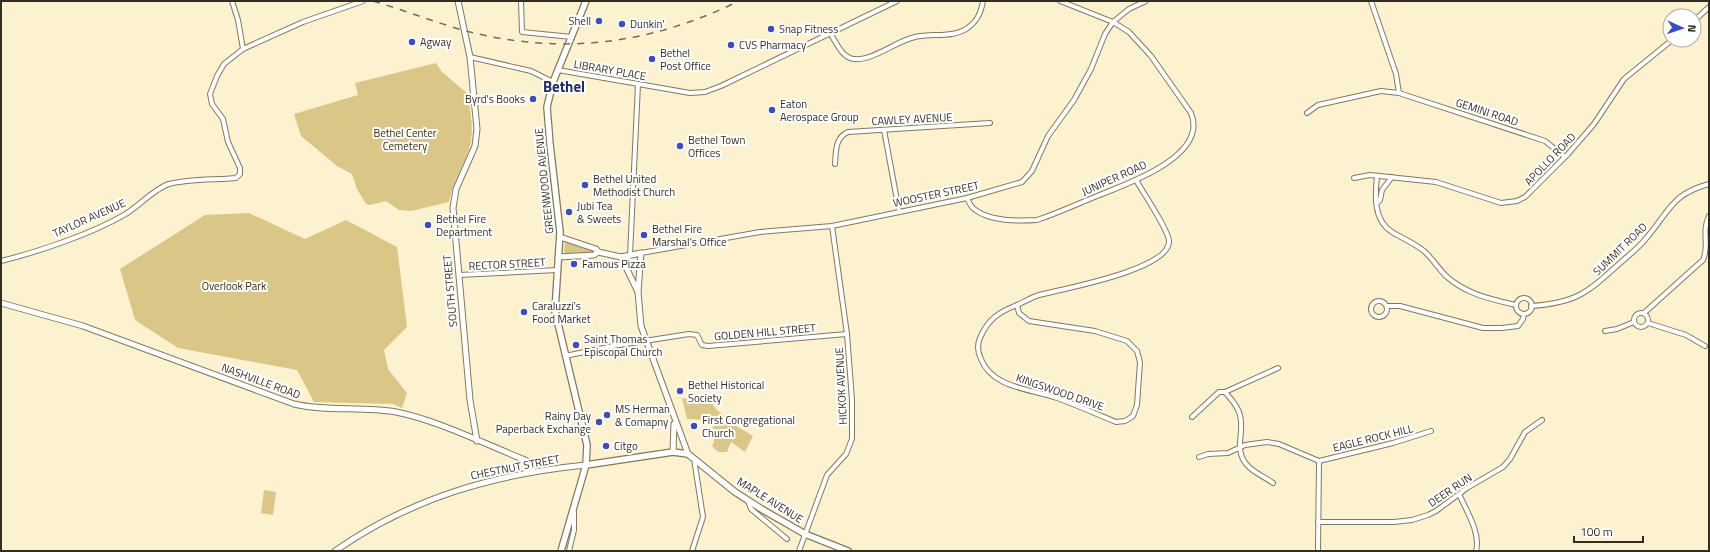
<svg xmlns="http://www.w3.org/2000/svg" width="1710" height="552" viewBox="0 0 1710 552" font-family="'Titillium Web',sans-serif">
<rect width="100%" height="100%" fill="#fdf2d0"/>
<!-- green -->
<g fill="#dac687">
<path d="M436 63 442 72 468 94C470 112 475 132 469 149 463 167 452 183 449 202L411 211 399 210 386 201 370 205 366 204 357 189 352 174 337 166 301 136 294 114 358 95 355 83Z"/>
<path d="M249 213 305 239 346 220 397 247 407 327 384 350 388 369 407 393 402 408 393 404 314 402 297 370 178 348 135 320 120 269 205 215Z"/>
<path d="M565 240 594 250 593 254H566L564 252Z"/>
<path d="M699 397 708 398 716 409 733 424 753 436 745 452 731 442 727 452H718L712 446 714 442 713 426 703 420 687 419 682 398 693 400Z"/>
<path d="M264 490 276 492 273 515 261 513Z"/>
</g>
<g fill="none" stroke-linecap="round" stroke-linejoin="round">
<!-- minor casing -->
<g stroke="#83795a" stroke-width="6">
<g id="minor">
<path d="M232 1 238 20 243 49"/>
<path d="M521 1 522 32 572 37"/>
<path d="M1371 1 1396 74 1399 93"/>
<path d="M1694 21 1709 7"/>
<path d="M830 33C836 42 842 58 854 59 873 61 896 41 915 37 931 33 952 38 966 29 977 22 981 13 983 1"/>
<path d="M470 57 531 71 553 82"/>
<path d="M558 70 690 93 705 92 721 86 897 1"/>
<path d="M1307 113 1318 105 1381 91 1399 93 1545 141 1565 157"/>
<path d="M884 130 899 211"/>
<path d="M835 164C836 151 835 138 848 132L990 123"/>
<path d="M1377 176C1375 195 1373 220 1392 232 1402 238 1414 243 1424 251 1432 258 1438 268 1446 276 1466 294 1490 299 1516 305"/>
<path d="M1354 178 1370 175 1436 182 1501 203 1517 201 1525 197 1568 154 1594 124 1624 79 1672 40"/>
<path d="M967 198C969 202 971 207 974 209 990 222 1019 221 1037 220 1058 213 1077 204 1097 196 1127 184 1209 156 1191 113L1151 56 1129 32 1113 22 1060 1"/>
<path d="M1377 203 1380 200 1382 190 1392 177"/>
<path d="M641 253 760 232 832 226 967 198 1022 182 1032 171 1048 136 1074 100 1091 69 1105 34 1113 22 1129 9 1146 1"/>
<path d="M630 255 638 84"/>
<path d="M1 261C38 252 91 234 124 215 138 207 155 188 169 184 189 179 216 180 236 178L240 174V168L228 142 223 119 212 104 210 94 217 76 224 64 243 49 303 22 363 1"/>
<path d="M459 275 557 270"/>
<circle cx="1524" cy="306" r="8"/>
<circle cx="1379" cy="309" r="8"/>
<path d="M1017 305 1019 313 1029 321 1095 331 1127 341 1137 351 1140 362 1137 405 1133 416 1125 421 1116 422C1096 414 1077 405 1057 398 1031 389 992 388 981 359 978 353 977 345 980 338 988 319 999 312 1017 305Z"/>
<path d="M1017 305C1024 302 1032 297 1039 295 1062 289 1168 270 1169 242 1170 232 1142 191 1136 180"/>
<path d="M1387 306H1400L1483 328H1502L1518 326 1523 319 1524 314"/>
<path d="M1531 306C1576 303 1587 293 1619 264 1629 255 1640 247 1648 236 1670 210 1672 194 1709 184"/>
<circle cx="1641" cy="320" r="7"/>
<path d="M1644 313 1703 260C1710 245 1701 232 1709 216"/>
<path d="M1648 323 1686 335 1705 346"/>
<path d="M1605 331 1617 329 1634 322"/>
<path d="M565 356 613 346 689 334 697 335 702 345 708 346 847 334"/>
<path d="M1225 392C1231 399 1238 406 1240 415 1245 433 1233 449 1247 465 1254 473 1265 477 1273 483"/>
<path d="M1192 417 1219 392H1225L1278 368"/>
<path d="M1199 457 1208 454 1228 453 1245 445 1267 442 1279 444 1319 461 1393 443 1431 431"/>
<path d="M1459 494C1466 510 1481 533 1476 551"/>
<path d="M748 501 751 509 787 539"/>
<path d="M1318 522H1394L1412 520 1428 515 1436 511 1467 488 1503 467 1510 459 1525 432 1542 420"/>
<path d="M569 551 574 530V512"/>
<path d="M692 551 703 517 694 459"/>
<path d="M799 551 827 475 846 454 852 439V400L847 334 832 226"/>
<path d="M1318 551 1319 461"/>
</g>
</g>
<!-- tertiary casing -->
<g stroke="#83795a" stroke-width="7">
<g id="tertiary">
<path d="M458 1 470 57 477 129 475 146 456 189 453 208 470 400 477 441"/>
<path d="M560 237 596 249 598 252 621 257 641 253 638 292 641 326 688 454"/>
<path d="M558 257 594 255 598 252"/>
<path d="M621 257 638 292"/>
<path d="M1 303 83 326 294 404C327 412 362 406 396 412 437 420 485 444 525 460L530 463 533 472"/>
<path d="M673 452 674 424"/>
<path d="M335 551C411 498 494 474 586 465"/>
</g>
</g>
<!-- secondary casing -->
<g stroke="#83795a" stroke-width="8">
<g id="secondary">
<path d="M586 465 673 452 688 454 735 492 763 510 805 534 848 551"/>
<path d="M561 551 586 465 587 445 555 311 560 232 550 144 547 107 553 82 586 1"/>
</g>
</g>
<!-- minor -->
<use href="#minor" stroke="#fff" stroke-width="4"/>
<!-- tertiary -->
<use href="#tertiary" stroke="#fff" stroke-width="5"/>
<!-- secondary -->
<use href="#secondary" stroke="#fff" stroke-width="5.5"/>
<!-- rail -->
<path stroke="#736d59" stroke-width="1.5" stroke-dasharray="7 7" stroke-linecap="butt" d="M373 1C403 10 432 21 462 30 560 56 649 45 739 1"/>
</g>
<!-- markers -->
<g fill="#3c4dc1" stroke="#fff" stroke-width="1.5">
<circle cx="599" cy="21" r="4"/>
<circle cx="622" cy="24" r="4"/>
<circle cx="771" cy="29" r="4"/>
<circle cx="412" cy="42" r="4"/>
<circle cx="731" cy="45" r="4"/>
<circle cx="652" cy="59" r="4"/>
<circle cx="533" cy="99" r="4"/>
<circle cx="772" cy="110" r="4"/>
<circle cx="680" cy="146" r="4"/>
<circle cx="585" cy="185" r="4"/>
<circle cx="569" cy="212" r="4"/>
<circle cx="428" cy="225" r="4"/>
<circle cx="644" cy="235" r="4"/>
<circle cx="574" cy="264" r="4"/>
<circle cx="524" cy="312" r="4"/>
<circle cx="576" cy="345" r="4"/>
<circle cx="680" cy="391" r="4"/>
<circle cx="607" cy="415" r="4"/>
<circle cx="599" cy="422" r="4"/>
<circle cx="694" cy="426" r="4"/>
<circle cx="606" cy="446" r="4"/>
</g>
<g text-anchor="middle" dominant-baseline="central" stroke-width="4" stroke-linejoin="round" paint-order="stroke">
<!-- poi labels -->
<g font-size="11" fill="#312d1f" stroke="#fff" text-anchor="start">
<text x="591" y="21" text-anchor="end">Shell</text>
<text x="630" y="24">Dunkin'</text>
<text x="779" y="29">Snap Fitness</text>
<text x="420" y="42">Agway</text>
<text x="739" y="45">CVS Pharmacy</text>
<text x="660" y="53">Bethel<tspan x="660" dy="13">Post Office</tspan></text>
<text x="525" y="99" text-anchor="end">Byrd's Books</text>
<text x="780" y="104">Eaton<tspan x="780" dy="13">Aerospace Group</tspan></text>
<text x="688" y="140">Bethel Town<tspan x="688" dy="13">Offices</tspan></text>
<text x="593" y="179">Bethel United<tspan x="593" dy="13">Methodist Church</tspan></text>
<text x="577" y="206">Jubi Tea<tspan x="577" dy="13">&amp; Sweets</tspan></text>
<text x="436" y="219">Bethel Fire<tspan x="436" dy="13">Department</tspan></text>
<text x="652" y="229">Bethel Fire<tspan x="652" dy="13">Marshal's Office</tspan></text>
<text x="582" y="264">Famous Pizza</text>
<text x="532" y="306">Caraluzzi's<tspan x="532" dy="13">Food Market</tspan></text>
<text x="584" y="339">Saint Thomas<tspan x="584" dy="13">Episcopal Church</tspan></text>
<text x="688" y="385">Bethel Historical<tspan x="688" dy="13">Society</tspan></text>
<text x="615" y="409">MS Herman<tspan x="615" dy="13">&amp; Comapny</tspan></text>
<text x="591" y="416" text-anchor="end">Rainy Day<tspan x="591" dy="13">Paperback Exchange</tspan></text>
<text x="702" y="420">First Congregational<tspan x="702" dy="13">Church</tspan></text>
<text x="614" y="446">Citgo</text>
</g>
<!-- street labels -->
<g font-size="11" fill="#312d1f" stroke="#fff">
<text transform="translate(610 70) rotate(10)">LIBRARY PLACE</text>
<text transform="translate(1487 112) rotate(18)">GEMINI ROAD</text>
<text transform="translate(912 119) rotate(-3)">CAWLEY AVENUE</text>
<text transform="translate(1550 159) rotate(-46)">APOLLO ROAD</text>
<text transform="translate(1114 178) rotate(-24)">JUNIPER ROAD</text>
<text transform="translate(544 181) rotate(-96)">GREENWOOD AVENUE</text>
<text transform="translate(936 194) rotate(-12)">WOOSTER STREET</text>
<text transform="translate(89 218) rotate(-24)">TAYLOR AVENUE</text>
<text transform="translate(1620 249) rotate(-44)">SUMMIT ROAD</text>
<text transform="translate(507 264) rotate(-3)">RECTOR STREET</text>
<text transform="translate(450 291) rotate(-95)">SOUTH STREET</text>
<text transform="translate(765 332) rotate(-5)">GOLDEN HILL STREET</text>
<text transform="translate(261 381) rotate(20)">NASHVILLE ROAD</text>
<text transform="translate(841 386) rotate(-93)">HICKOK AVENUE</text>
<text transform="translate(1060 392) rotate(19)">KINGSWOOD DRIVE</text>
<text transform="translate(1373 438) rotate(-14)">EAGLE ROCK HILL</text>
<text transform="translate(515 467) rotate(-11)">CHESTNUT STREET</text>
<text transform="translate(1450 490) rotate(-34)">DEER RUN</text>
<text transform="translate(770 500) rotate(32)">MAPLE AVENUE</text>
</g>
<!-- park labels -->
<g font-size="11" fill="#362b03" stroke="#fff">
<text x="405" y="133">Bethel Center<tspan x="405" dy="13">Cemetery</tspan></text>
<text x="234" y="286">Overlook Park</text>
</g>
<!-- district labels -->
<g font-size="15" font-weight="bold" fill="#202b63" stroke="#fff">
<text x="564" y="86">Bethel</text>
</g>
</g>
<!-- border -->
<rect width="1710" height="552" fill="none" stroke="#312d1f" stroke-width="4"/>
<!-- north arrow -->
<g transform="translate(1682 28) rotate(93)"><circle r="19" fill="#ffffff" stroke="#adaba5"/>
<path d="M0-3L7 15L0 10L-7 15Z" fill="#3c4dc1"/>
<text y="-6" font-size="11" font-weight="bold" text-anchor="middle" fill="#312d1f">N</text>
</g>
<!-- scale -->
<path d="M1574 536v6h69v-6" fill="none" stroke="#312d1f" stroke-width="2"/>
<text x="1580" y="536" font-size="12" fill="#312d1f" stroke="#ffffff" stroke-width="3" paint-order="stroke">100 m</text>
</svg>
